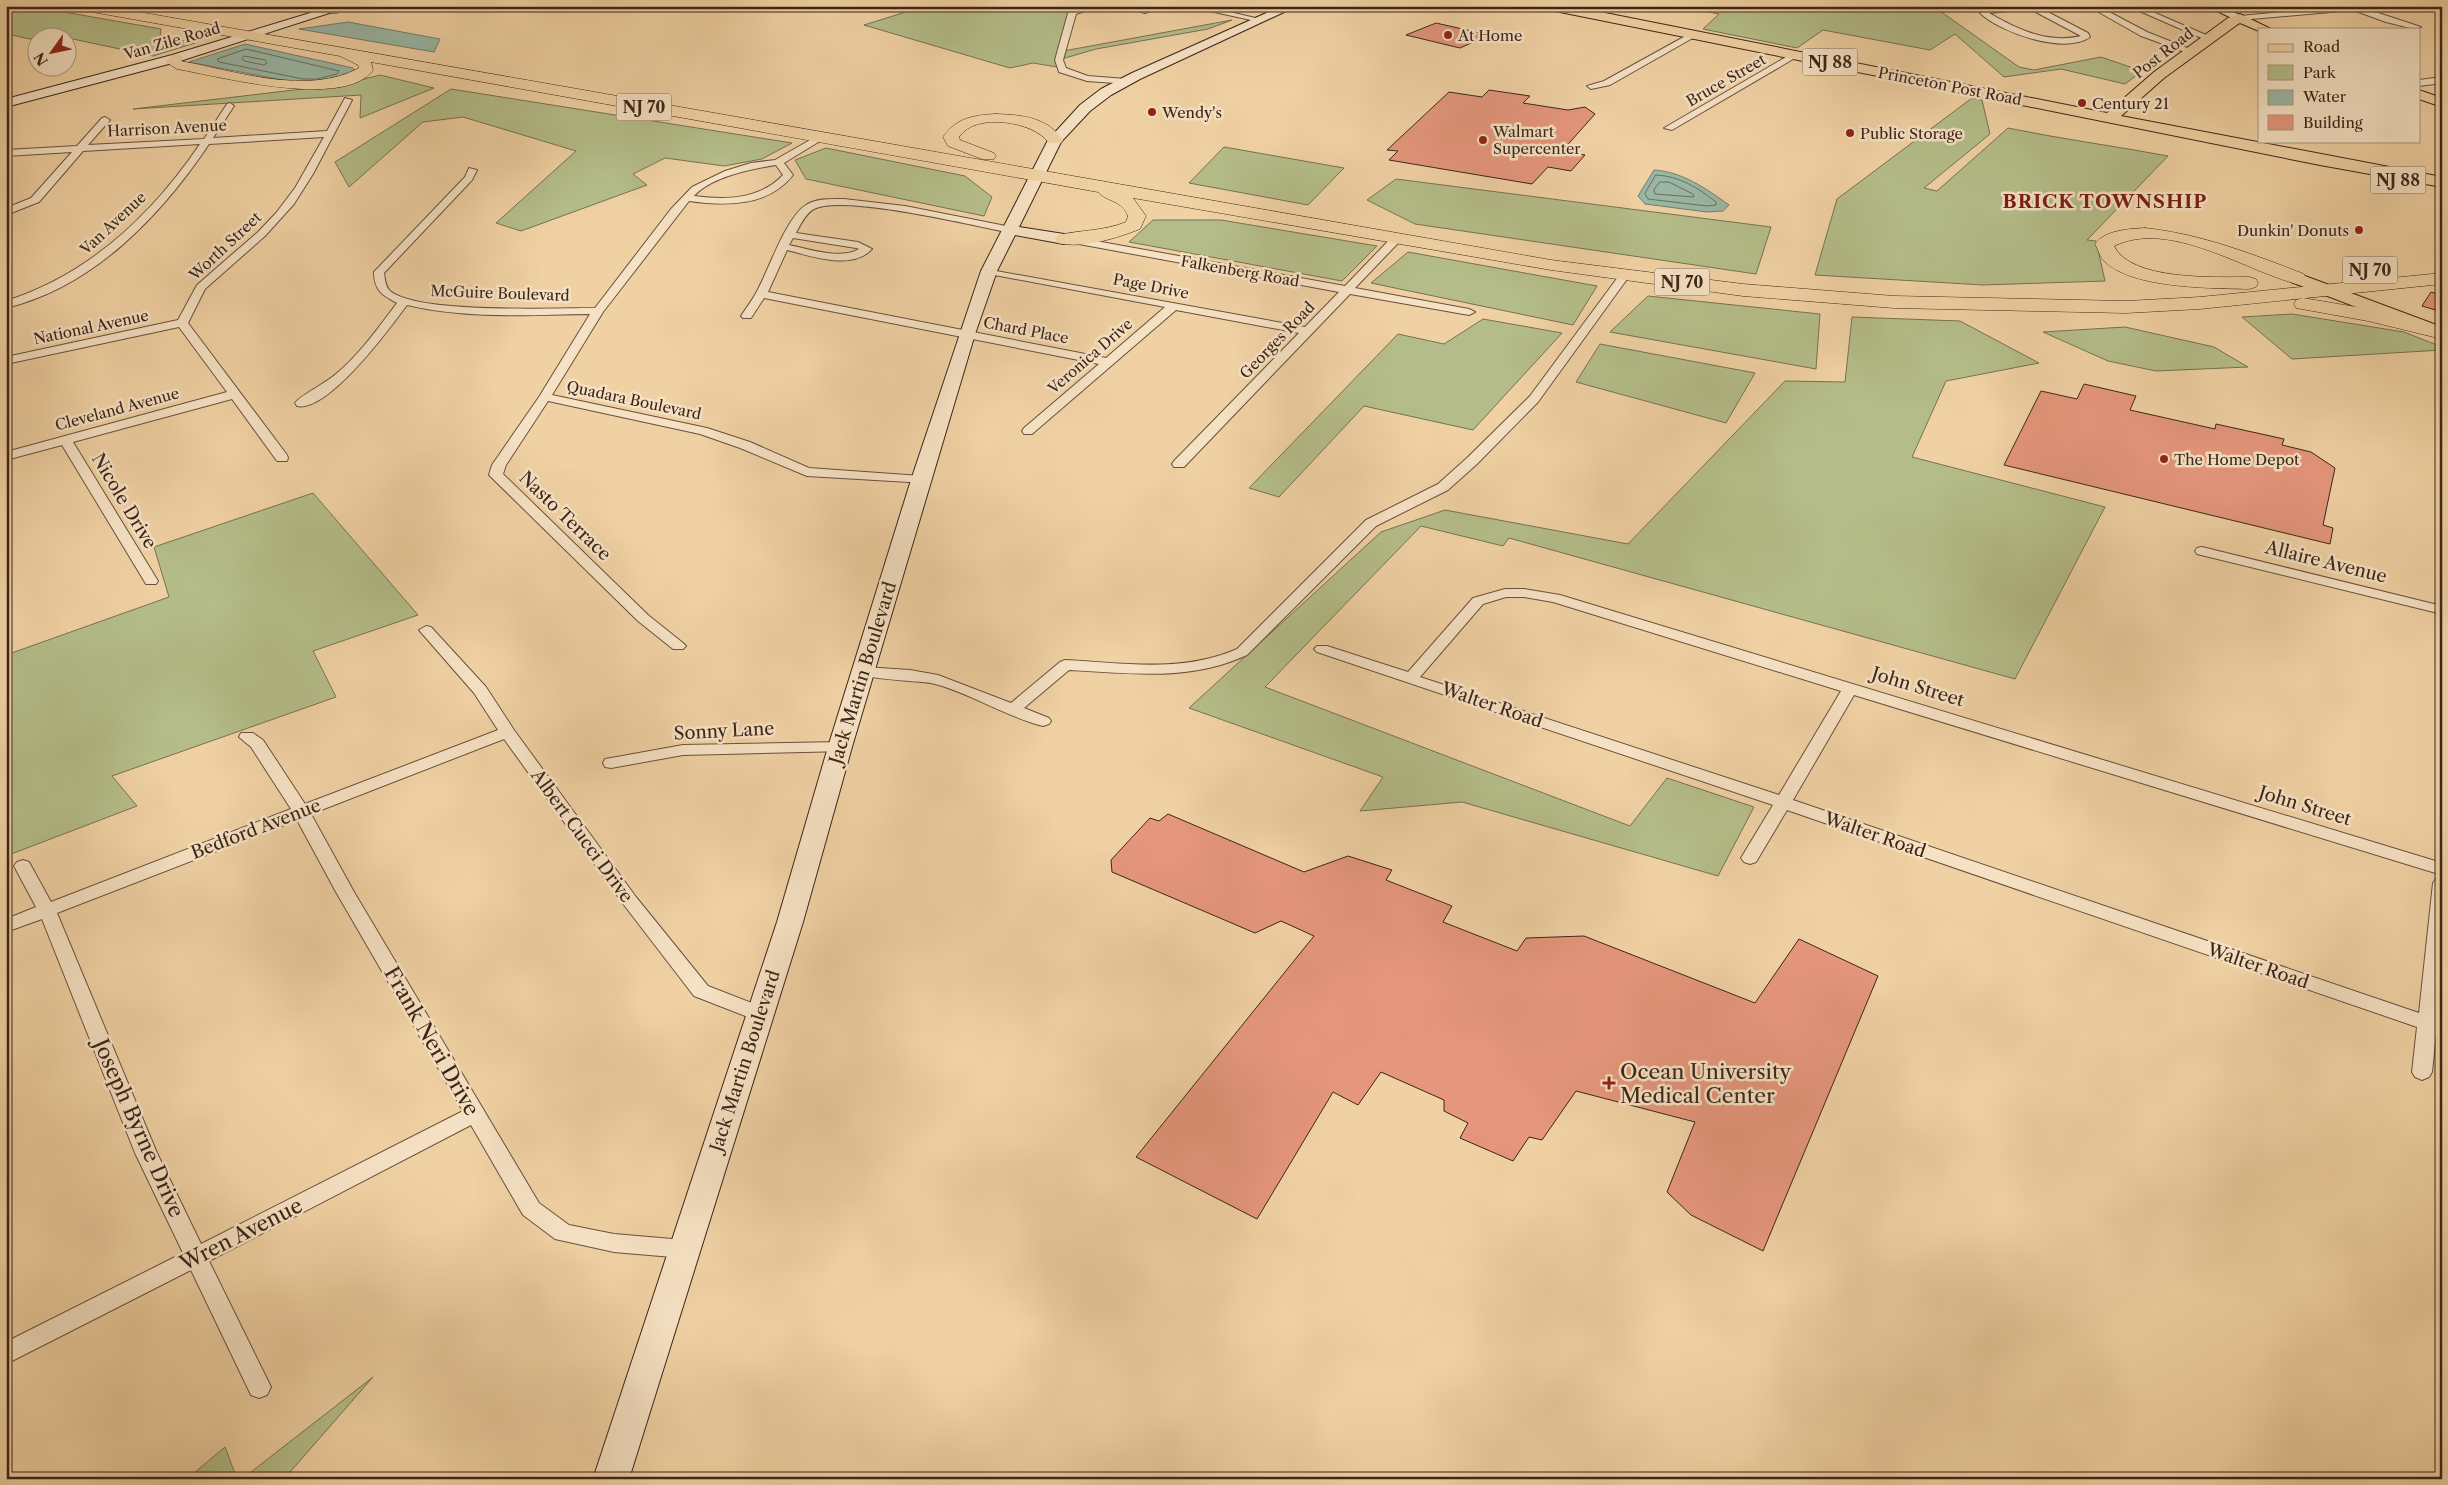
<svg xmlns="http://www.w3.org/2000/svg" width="2448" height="1485" viewBox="0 0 2448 1485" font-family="'Libre Caslon Text',serif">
<rect width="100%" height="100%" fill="#f0d1a3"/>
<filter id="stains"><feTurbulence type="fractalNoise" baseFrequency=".004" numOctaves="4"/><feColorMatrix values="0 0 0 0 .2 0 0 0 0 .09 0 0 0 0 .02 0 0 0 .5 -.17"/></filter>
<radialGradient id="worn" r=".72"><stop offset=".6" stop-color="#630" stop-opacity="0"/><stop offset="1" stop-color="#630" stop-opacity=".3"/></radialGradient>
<!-- green -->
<g fill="#b4bd89" stroke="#787151">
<path d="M6 6H30L161 29 160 37 195 43 153 56 68 38 47 35 30 39 12 35 6 37Z"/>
<path d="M925 6H1072L1058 52 1232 20 1208 29 1096 49 1055 61 1057 67 1033 63 1010 68 864 25Z"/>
<path d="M1676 6H1733L1754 10 1804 6H1933L2019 67 2034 70 2101 57 2142 71 2125 84 2061 69 2004 77 1955 34 1930 50 1823 30 1797 48 1703 29 1719 14Z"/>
<path d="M380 75 434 88 360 118 361 95 133 109 345 84Z"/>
<path d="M451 89 792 143 762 159 724 166 665 158 633 174 647 185 521 231 496 223 576 151 463 117 423 122 349 187 335 162Z"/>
<path d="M1972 98 1982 100 1990 134 1924 188 1937 191 2008 128C2061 139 2115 146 2168 156L2087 240 2096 241 2105 281 1983 285 1815 275 1837 199Z"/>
<path d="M1224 147 1344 168 1308 205 1189 183Z"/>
<path d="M826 148 965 176 992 197 984 216 806 179 795 160Z"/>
<path d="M1396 179 1771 227 1756 274 1415 224 1367 200Z"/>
<path d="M1153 220H1221L1377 246 1342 281 1129 242Z"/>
<path d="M1408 252 1597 286 1573 325 1371 283Z"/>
<path d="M1648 296 1820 314 1816 369 1610 332Z"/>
<path d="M2292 314 2404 332 2442 347V350L2292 359 2242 317Z"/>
<path d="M1852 317 1960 321 2039 363 1946 381 1912 457 2105 507 2015 679 1509 538 1503 546 1421 526 1265 687 1630 826 1667 778 1754 807 1718 876 1462 802 1360 811 1383 777 1189 708 1381 532 1445 510 1628 544 1785 381 1845 382Z"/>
<path d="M1483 319 1562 333 1473 430 1364 406 1279 497 1249 488 1398 334 1444 344Z"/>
<path d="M2125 327 2214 347 2248 367 2156 371 2108 361 2043 332Z"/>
<path d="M1600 344 1755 373 1726 423 1576 382Z"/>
<path d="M313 493 418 615 313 651 336 697 112 776 137 806 6 856V655L169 597 154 547Z"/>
<path d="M373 1377 284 1479H242Z"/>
<path d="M225 1447 237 1479H187Z"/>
</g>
<!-- water -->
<g fill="#9ab7a5" stroke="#747d6d">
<path d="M348 22 440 39 434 52 299 29Z"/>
<path d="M245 44 353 68 355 71 350 76 302 84 189 62Z"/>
<path d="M1654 170C1683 172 1705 188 1729 205L1723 211 1707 212 1645 204 1638 196Z"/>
</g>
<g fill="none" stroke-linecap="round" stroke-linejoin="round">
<!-- shore -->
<g stroke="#6b6e5f" stroke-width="1">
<path d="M244 56 265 60 267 63 264 65 244 61 242 59Z"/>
<path d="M315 79H303L219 62 217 59 246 49 339 71 337 74 317 79"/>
<path d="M1656 175C1680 176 1698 188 1716 202V205L1707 206 1648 199 1645 194Z"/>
<path d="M1660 182H1669L1693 194 1694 197 1655 194 1654 190Z"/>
</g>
</g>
<!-- building -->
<g fill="#e5967c" stroke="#3c2519">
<path d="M1436 23 1489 35 1460 48 1406 35Z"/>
<path d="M1489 90 1530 96 1523 103 1568 110 1585 107 1595 114 1562 151 1585 155 1571 171 1548 167 1532 184 1389 160 1398 151 1387 150 1449 92 1482 97Z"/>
<path d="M2431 292 2442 295V312L2422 306Z"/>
<path d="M2084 384 2136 396 2130 410 2215 429 2216 424 2284 439 2282 445 2311 452 2335 468 2323 525 2333 528 2330 544 2004 465 2041 391 2077 399Z"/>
<path d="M1168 814 1304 872 1348 856 1392 870 1386 880 1452 906 1443 922 1517 951 1526 938 1584 936 1755 1003 1799 939 1878 976 1763 1251 1691 1215 1667 1192 1695 1122 1576 1091 1542 1140 1529 1137 1513 1161 1460 1138 1468 1123 1444 1111V1100L1381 1072 1358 1105 1333 1092 1257 1219 1136 1157 1314 936 1281 921 1255 933 1112 872 1111 860 1150 818 1159 821Z"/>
</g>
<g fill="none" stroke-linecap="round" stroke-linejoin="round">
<!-- street casing -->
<g stroke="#69503c" stroke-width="2">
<g id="street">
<path d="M1070 6H1078L1077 9 1100 6 1076 14 1063 60 1066 68 1088 76 1126 79 1129 80V84L1087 81 1059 72 1055 60Z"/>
<path d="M1121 6 1145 9 1167 6 1145 13Z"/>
<path d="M1187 6H1204L1264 20 1260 22Z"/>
<path d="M2012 6H2045L2040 8 2088 33 2090 37C2065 55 2001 33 1980 13L1984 9ZM2030 9 2081 36C2047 44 2017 29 1989 13Z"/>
<path d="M2088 6H2098L2147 32 2195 51 2188 53 2141 36Z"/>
<path d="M2128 6H2139L2213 38 2206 40Z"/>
<path d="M2345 6H2357L2421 27 2414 29 2386 22 2353 10 2240 20 2236 18 2240 16Z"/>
<path d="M1691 33 1698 35 1610 85 1591 89 1587 86 1604 81Z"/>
<path d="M1793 53 1800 55 1672 130 1664 128Z"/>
<path d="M2442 77V83L2419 86V80Z"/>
<path d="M345 98 352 100 313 174 294 204 265 236 205 289 188 323 287 455 288 458 287 461H277L232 399 73 442 158 581 156 584H146L62 445 6 460V452L227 392 179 327 6 364V357L178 320 197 285 258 232 276 213 295 188 324 137 209 144C161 216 93 287 6 308V301C88 275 152 215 200 144L83 151 39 202 6 215V208L31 198 72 152 6 156V150L77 146 102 118 105 117 110 120 88 145 204 139 227 104 230 103 234 106 213 138 327 131Z"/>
<path d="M817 136 825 138 784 163 793 175C768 207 726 206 689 201L603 312 552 395 707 428 750 442 809 468 921 476 926 477 928 480 926 483 807 476 740 448 700 434 548 401 506 465 503 474 648 615 683 643 686 646 683 649H673L638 621 489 475 492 465 539 397 590 314C529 315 466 319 407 305 390 328 328 413 297 406L295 403C301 395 326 383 336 374 360 354 378 328 397 303 382 295 374 290 374 272L465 177 469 168 477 170 472 180 384 273C385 278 385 286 390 291 418 314 554 308 595 308L671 209 692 187 725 171 751 163 775 160ZM776 165 783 175C759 200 726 200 694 196 711 177 751 169 776 165Z"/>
<path d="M844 199 905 206 1011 227 1016 230 1011 233C975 226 843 194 814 209 806 213 800 225 796 233L858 242 872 249C852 271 811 256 787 250L768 292 1106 358 1165 307 989 274 984 271 985 269 1305 327 1339 292 1068 242 1063 239 1068 236 1345 286 1393 236H1401V240L1355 288 1469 309 1475 312 1469 315 1350 294 1184 467H1174L1172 464 1174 461 1299 333 1176 310 1032 434H1024L1022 431 1024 428 1099 364 764 298 751 318H743L741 316C746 308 752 301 756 293 768 272 786 217 806 205 817 198 832 199 844 199ZM793 238 856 248 859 249C840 260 809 249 789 245Z"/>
<path d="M1625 272 1630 275 1538 402 1477 464 1448 490 1376 526 1247 655C1189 682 1131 673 1069 670L1024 708 1049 718 1051 721 1049 724 1043 726C1006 717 967 691 931 683 918 681 861 679 856 672L864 667 910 670 938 675 1011 703 1060 662 1065 660C1123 663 1183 673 1237 649L1366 520 1438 484 1467 458 1530 396 1621 273Z"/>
<path d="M2202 547 2442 606V614L2197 554 2195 551 2197 548Z"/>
<path d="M1505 589H1524L1560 595 2442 863V875L1854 695 1793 800 2419 1013 2433 883 2436 879 2442 877V975L2432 1072 2429 1077 2422 1080 2415 1077 2412 1072 2417 1027 1787 810 1756 862 1750 864 1744 862 1741 858 1773 805 1317 652 1314 649 1317 646H1327L1408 672 1473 598ZM1506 597H1524L1553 602 1841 691 1779 795 1420 677 1483 604Z"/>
<path d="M426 626 431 627 486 687 514 730 636 897 708 986 767 1009 770 1014 767 1019 760 1021 753 1019 694 996 624 905 504 739 311 814 354 892 539 1203 569 1225 614 1234 684 1240 692 1242 695 1249 692 1256 684 1258 614 1252 555 1239 523 1215 471 1125 209 1261 271 1387 267 1395 259 1398 251 1395 191 1270 6 1364V1342L183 1253 135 1153 42 919 6 932V919L36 907 14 866 17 862 23 860 29 862 51 902 291 809 251 747 239 737 241 733H253L263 740 305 804 498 730 474 693 419 630ZM297 820 336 892 463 1111 201 1244 157 1153 57 913Z"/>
<path d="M840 742 846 743 848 747 846 751 683 755 611 768 605 767 603 763 605 759 611 758 683 745Z"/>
</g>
</g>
<!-- secondary casing -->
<g stroke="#3c2519" stroke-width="2">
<g id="secondary">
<path d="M333 6H351L180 61 6 107V99L172 55Z"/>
<path d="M1282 6H1297L1140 79 1111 95 1090 111 1061 142 1019 227 1064 234 1072 239 1064 244 1015 235 997 271 975 334 852 747 803 922 629 1479H593L777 922 828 747 911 480 981 271 1048 140 1080 105 1101 89 1132 73Z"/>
<path d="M2206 6H2221L2246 18 2240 21 2236 20Z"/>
</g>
</g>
<!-- primary casing -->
<g stroke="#3c2519" stroke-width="2">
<g id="primary">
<path d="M1544 6H1570L2107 113 2154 72 2228 18 2240 14 2271 29H2259V31L2240 23 2238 24 2164 78 2121 116 2442 177V187L2320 165 1550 10Z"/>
<path d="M2419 90 2442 98V107L2419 99Z"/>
<path d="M2297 273 2442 327V335H2429L2291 282 2288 278 2291 274Z"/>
</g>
</g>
<!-- highway casing -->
<g stroke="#3c2519" stroke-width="1">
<g id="highway">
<path d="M75 6H105L1551 260 1743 284 1894 296 2126 301 2200 297 2442 273V284L2200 309 2126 313 1894 308 1743 296 1551 270 1133 198 1146 216 1140 229C1117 238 1083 249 1058 243L1055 239 1058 235C1081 230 1104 231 1126 222L1128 216C1122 200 1107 202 1098 192L371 62 373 70C345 110 218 76 177 69L166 62C170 56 173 53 181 55L183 58 181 61C235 71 308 96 359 68L358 65 340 56 81 10Z"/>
<path d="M327 6H340L338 13H328Z"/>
<path d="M996 114C1022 115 1047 117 1063 140L1061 143H1049C1034 121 975 112 959 137L960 140 994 153 996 156 994 159H982L948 146 943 137C956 118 974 115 996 114Z"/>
<path d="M2145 228C2201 234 2252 254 2304 274L2306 278 2304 282 2297 284C2243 270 2170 219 2114 246 2131 281 2215 277 2249 277L2256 279 2258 283 2256 287 2249 289C2212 288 2132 289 2104 261 2100 257 2098 249 2095 244 2105 230 2129 229 2145 228Z"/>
<path d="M2303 298 2368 309 2442 327V339L2368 321 2296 308 2294 304 2296 300Z"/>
</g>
</g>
<!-- street -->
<use href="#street" fill="#f5e1c3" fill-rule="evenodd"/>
<!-- secondary -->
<use href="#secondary" fill="#f5e1c3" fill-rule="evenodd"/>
<!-- primary -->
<use href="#primary" fill="#f0d1a3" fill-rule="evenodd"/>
<!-- highway -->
<use href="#highway" fill="#f0d1a3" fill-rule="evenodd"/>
</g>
<!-- markers -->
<g fill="#8f2418" stroke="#f5e1c3" stroke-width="2">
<circle cx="1448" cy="35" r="5"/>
<circle cx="2082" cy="103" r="5"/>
<circle cx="1152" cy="112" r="5"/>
<circle cx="1850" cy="133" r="5"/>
<circle cx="1483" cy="140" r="5"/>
<circle cx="2359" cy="230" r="5"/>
<circle cx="2164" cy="459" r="5"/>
<path d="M1606.5 1075.5h5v5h5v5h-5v5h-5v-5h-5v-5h5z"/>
</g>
<g text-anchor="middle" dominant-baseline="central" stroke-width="5" stroke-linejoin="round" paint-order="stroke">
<!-- far-poi labels -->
<g font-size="15" fill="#3c2519" stroke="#f5e1c3" text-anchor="start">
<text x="1458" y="35">At Home</text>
<text x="2092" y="103">Century 21</text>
<text x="1162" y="112">Wendy's</text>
<text x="1493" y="131">Walmart<tspan x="1493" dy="17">Supercenter</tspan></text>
<text x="1860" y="133">Public Storage</text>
<text x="2349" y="230" text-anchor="end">Dunkin' Donuts</text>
<text x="2174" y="459">The Home Depot</text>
</g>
<!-- far-street labels -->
<g font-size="15" fill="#3c2519" stroke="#f5e1c3">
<text transform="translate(172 41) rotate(-16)">Van Zile Road</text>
<text transform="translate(2163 53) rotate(-38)">Post Road</text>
<text transform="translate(1726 80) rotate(-30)">Bruce Street</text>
<text transform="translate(1950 86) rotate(11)">Princeton Post Road</text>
<text transform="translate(167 128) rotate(-3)">Harrison Avenue</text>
<text transform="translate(113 223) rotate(-43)">Van Avenue</text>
<text transform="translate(225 246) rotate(-43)">Worth Street</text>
<text transform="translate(1240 271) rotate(10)">Falkenberg Road</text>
<text transform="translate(1151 286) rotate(11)">Page Drive</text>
<text transform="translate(500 293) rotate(2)">McGuire Boulevard</text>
<text transform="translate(91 327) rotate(-12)">National Avenue</text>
<text transform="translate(1026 330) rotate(11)">Chard Place</text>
<text transform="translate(1277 340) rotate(-46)">Georges Road</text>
<text transform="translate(1090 356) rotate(-41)">Veronica Drive</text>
<text transform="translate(634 400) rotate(12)">Quadara Boulevard</text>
<text transform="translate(117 409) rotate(-15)">Cleveland Avenue</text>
</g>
<!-- shield labels -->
<g fill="#f5e1c3" stroke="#745d4c" stroke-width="1">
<rect x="1802.5" y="48.5" width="55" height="27" rx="4"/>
<rect x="616.5" y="93.5" width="55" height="27" rx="4"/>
<rect x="2370.5" y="166.5" width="55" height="27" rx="4"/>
<rect x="2342.5" y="256.5" width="55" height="27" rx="4"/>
<rect x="1654.5" y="268.5" width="55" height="27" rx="4"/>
</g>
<g font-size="16" font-weight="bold" fill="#3c2519">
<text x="1830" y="62">NJ 88</text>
<text x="644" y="107">NJ 70</text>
<text x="2398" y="180">NJ 88</text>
<text x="2370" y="270">NJ 70</text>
<text x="1682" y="282">NJ 70</text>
</g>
<!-- street labels -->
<g font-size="18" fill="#3c2519" stroke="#f5e1c3">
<text transform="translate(124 501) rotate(59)">Nicole Drive</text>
<text transform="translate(565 516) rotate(44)">Nasto Terrace</text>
<text transform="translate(2326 562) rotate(14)">Allaire Avenue</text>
<text transform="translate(863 673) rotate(-73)">Jack Martin Boulevard</text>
<text transform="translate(1918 687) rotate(17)">John Street</text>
<text transform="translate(1492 705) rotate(19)">Walter Road</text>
<text transform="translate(724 731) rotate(-3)">Sonny Lane</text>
<text transform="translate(2305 806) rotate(17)">John Street</text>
<text transform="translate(256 829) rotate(-21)">Bedford Avenue</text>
<text transform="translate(1875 835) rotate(19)">Walter Road</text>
<text transform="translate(582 836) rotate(54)">Albert Cucci Drive</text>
<text transform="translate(2258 966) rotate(19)">Walter Road</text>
<text transform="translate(745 1061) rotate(-72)">Jack Martin Boulevard</text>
</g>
<!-- far-district labels -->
<g font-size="19" font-weight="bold" letter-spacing="1" fill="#7a1f14" stroke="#f5e1c3">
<text x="2105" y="201">BRICK TOWNSHIP</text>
</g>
<!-- near-street labels -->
<g font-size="21" fill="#3c2519" stroke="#f5e1c3">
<text transform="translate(432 1041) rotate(60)">Frank Neri Drive</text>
<text transform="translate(139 1128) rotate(66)">Joseph Byrne Drive</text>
<text transform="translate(241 1234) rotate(-27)">Wren Avenue</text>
</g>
<!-- near-poi labels -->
<g font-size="21" fill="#3c2519" stroke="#f5e1c3" text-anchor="start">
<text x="1620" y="1071">Ocean University<tspan x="1620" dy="24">Medical Center</tspan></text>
</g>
</g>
<!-- margin -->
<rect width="2448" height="1485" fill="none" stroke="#f0d1a3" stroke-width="25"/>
<rect x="8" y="8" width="2433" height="1470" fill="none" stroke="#3c2519" stroke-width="2.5"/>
<rect x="12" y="12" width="2423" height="1460" fill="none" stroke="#3c2519"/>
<!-- legend -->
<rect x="2258" y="28" width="162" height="115" fill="#f5e1c3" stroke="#ab967f"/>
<rect x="2268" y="44" width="25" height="8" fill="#f0d1a3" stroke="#ab967f"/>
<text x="2303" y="52" font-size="15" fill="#3c2519">Road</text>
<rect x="2268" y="65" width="25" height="15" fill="#b4bd89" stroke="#ab967f"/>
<text x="2303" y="78" font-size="15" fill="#3c2519">Park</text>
<rect x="2268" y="90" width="25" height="15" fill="#9ab7a5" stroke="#ab967f"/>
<text x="2303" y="102" font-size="15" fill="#3c2519">Water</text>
<rect x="2268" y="115" width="25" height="15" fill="#e5967c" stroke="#ab967f"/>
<text x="2303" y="128" font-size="15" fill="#3c2519">Building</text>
<!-- north arrow -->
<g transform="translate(52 52) rotate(237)"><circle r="24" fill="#f5e1c3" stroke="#ab967f"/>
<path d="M0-4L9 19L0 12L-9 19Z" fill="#8f2418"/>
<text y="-8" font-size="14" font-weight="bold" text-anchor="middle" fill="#3c2519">N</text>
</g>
<rect width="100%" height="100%" filter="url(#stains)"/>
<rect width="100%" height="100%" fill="url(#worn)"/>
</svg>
